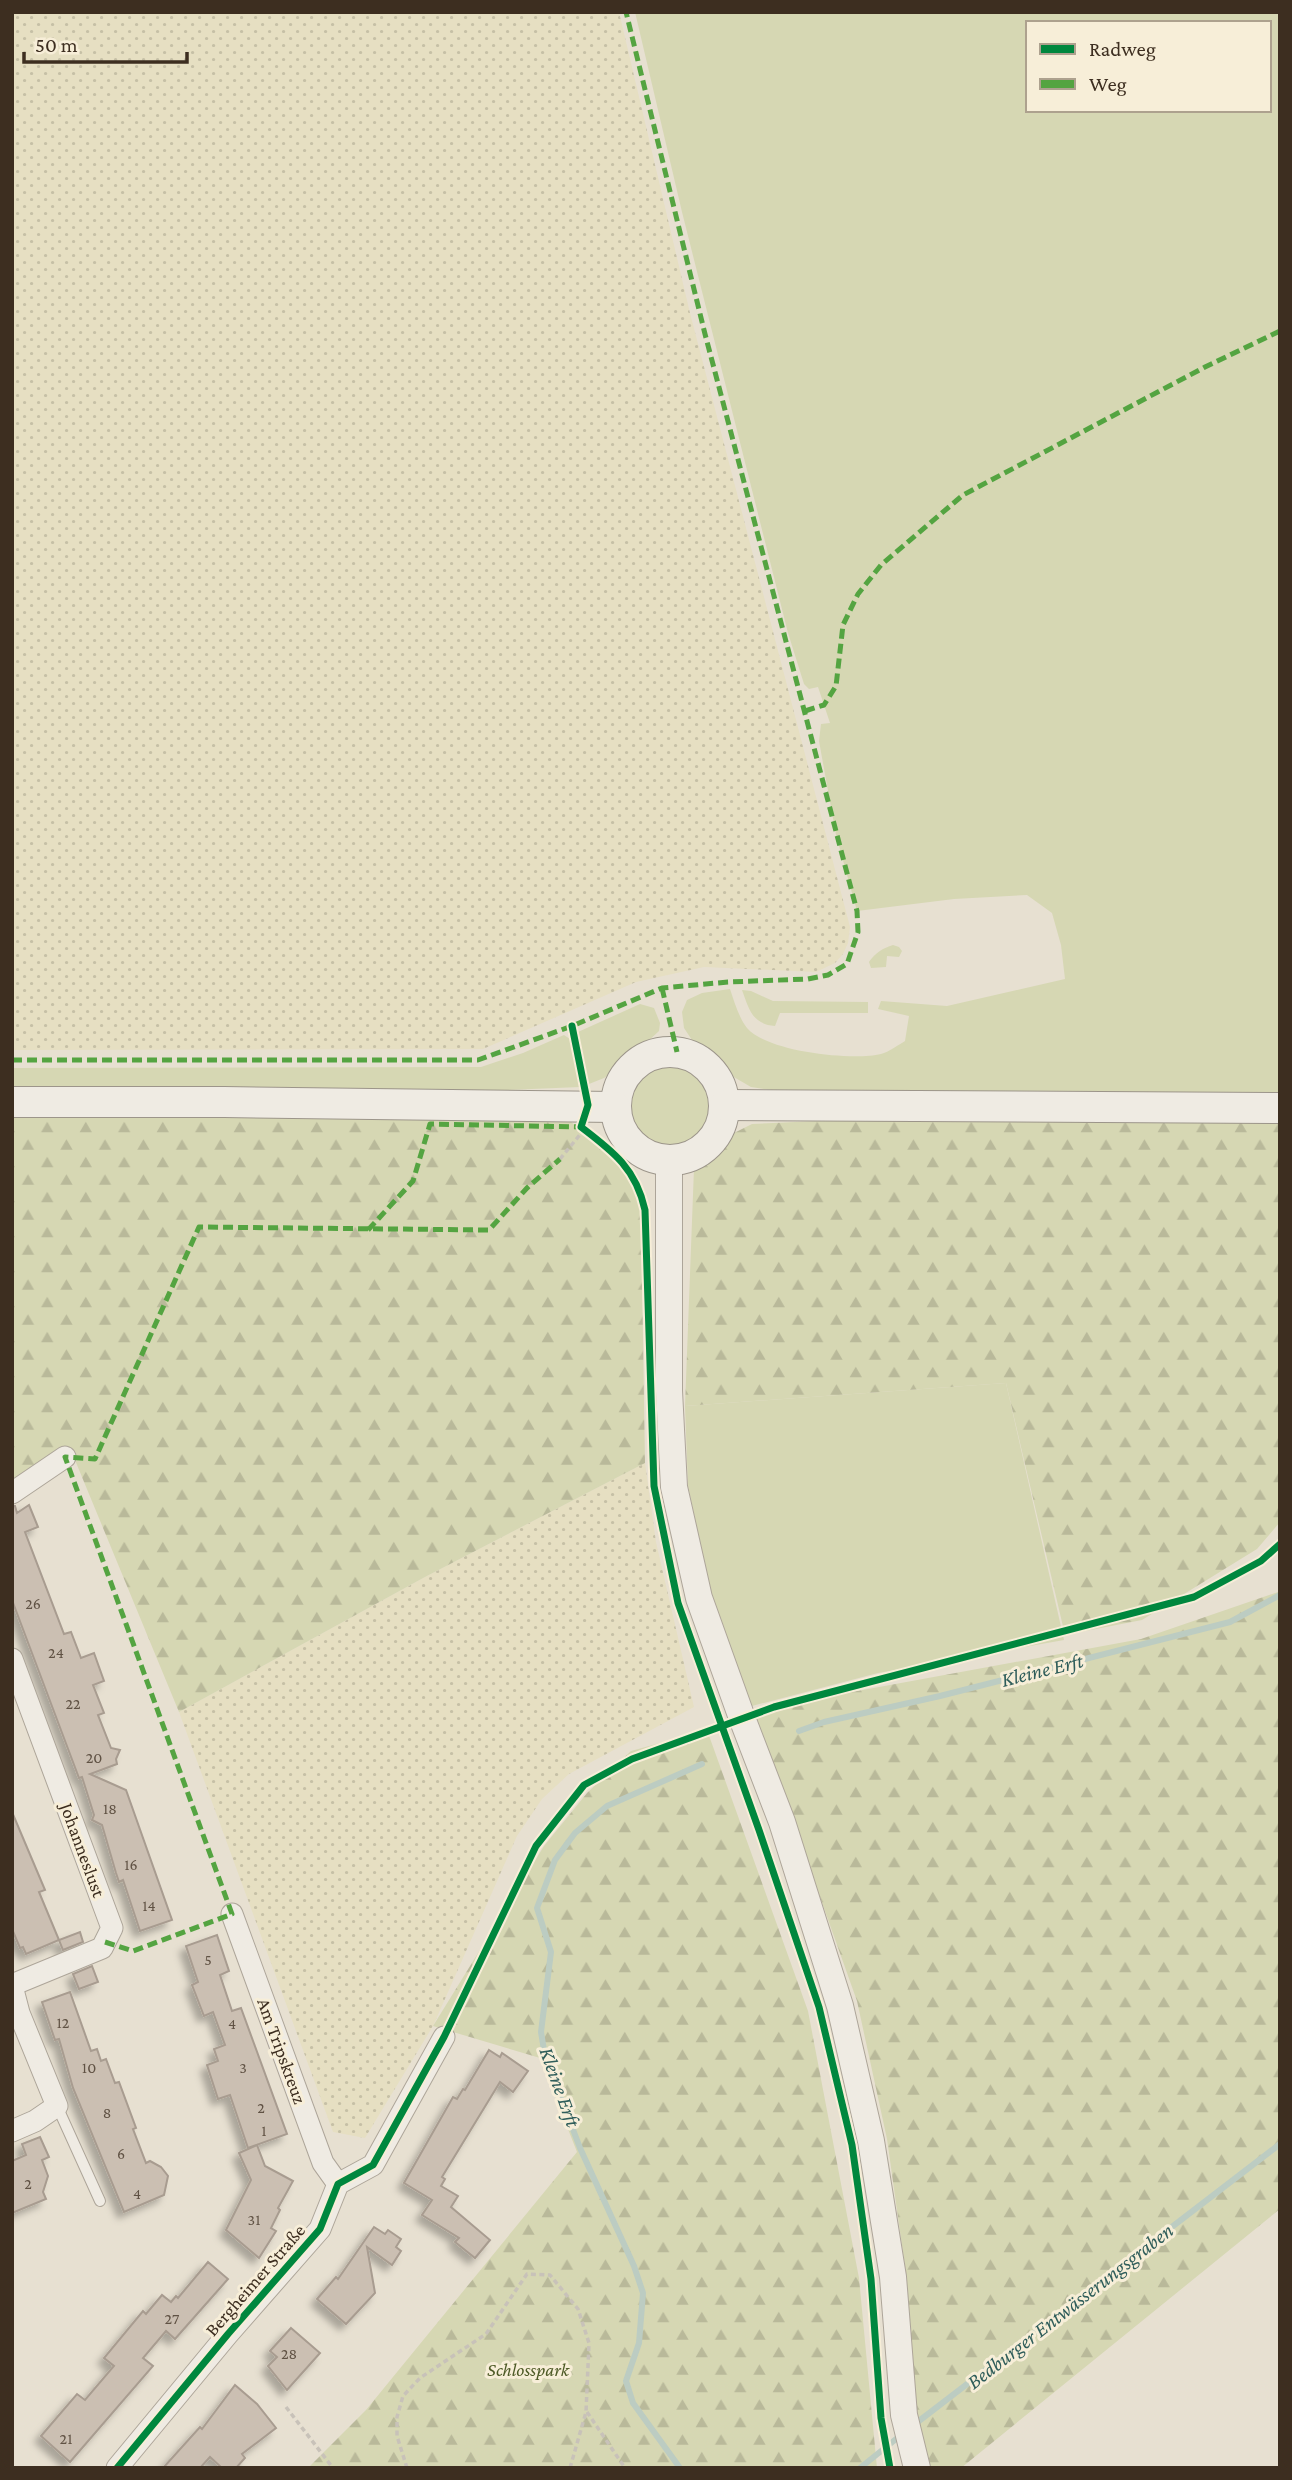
<svg xmlns="http://www.w3.org/2000/svg" width="1292" height="2480" viewBox="0 0 1292 2480" font-family="'Crimson Pro',serif">
<defs>
<pattern id="farmland-dots" width="8" height="8" patternUnits="userSpaceOnUse" patternTransform="scale(1.75)"><rect width="8" height="8" fill="#e6dfc2"/><path d="M2 2h.1M6 6h.1" fill="none" stroke="#c6c0a6" stroke-width="1.8" stroke-linecap="round"/></pattern>
<pattern id="forest-firs" width="22" height="20" patternUnits="userSpaceOnUse" patternTransform="scale(1.75)"><rect width="22" height="20" fill="#d6d7b3"/><path d="M5 1l3.5 6h-7zM16 11l3.5 6h-7z" fill="#b9b99a"/></pattern>
<filter id="shadow"><feDropShadow dx="-6" dy="6" stdDeviation="3.5" flood-color="#0004"/></filter>
</defs>
<rect width="100%" height="100%" fill="#e7e0d1"/>
<!-- farmland -->
<g fill="url(#farmland-dots)">
<path d="M12 12H619L690 313 850 927 848 943 843 954 835 963 816 972 704 967 636 982 483 1049 12 1050Z"/>
<path d="M645 1463 656 1542 694 1707 569 1774 542 1799 517 1836 433 2026 365 2138 333 2132 179 1712 425 1577Z"/>
</g>
<!-- green -->
<g fill="#d6d7b3" fill-rule="evenodd">
<path d="M635 12H1280V1097L771 1090 751 1087 732 1076 712 1053 692 1040 684 1028 682 1012 687 1000 702 993 730 989C734 1001 739 1018 747 1028 767 1052 852 1061 881 1054 889 1052 898 1045 905 1041L909 1016 878 1009 881 1001 947 1006 1065 979 1061 945 1052 913 1027 895 954 899 857 911 836 835 819 741 821 724 830 723 818 687 809 689 804 684 788 633 682 212ZM1028 23H1269V110H1028Z"/>
<path d="M893 945 899 947 902 951 899 957 887 956 886 967 871 968 869 962C875 953 883 948 893 945Z"/>
<path d="M742 990 751 991 773 1001 868 1002V1013H780L775 1026C752 1024 749 1009 742 990Z"/>
<path d="M640 1004 654 1008 660 1023 659 1031 645 1044 622 1060 618 1068 604 1078 589 1084 579 1049 578 1032Z"/>
<path d="M564 1035 570 1039 580 1087 485 1091H12V1068L481 1067 523 1053Z"/>
<circle cx="669" cy="1104" r="47"/>
<path d="M1006 1383 1064 1640 878 1673 752 1706 712 1598 688 1486 685 1406Z"/>
</g>
<!-- forest -->
<g fill="url(#forest-firs)">
<path d="M12 1113 570 1121C591 1140 620 1158 633 1184 637 1192 638 1202 641 1211L645 1463 425 1577 179 1712 70 1448 12 1487Z"/>
<path d="M1280 1118V1522L1257 1549 1142 1620 1065 1635 1006 1383 685 1406 694 1168 734 1133 752 1124 861 1119Z"/>
<path d="M1280 1589V2209L961 2468H929L916 2418 906 2274 887 2139 857 2001 756 1717 830 1696 1141 1639 1278 1592Z"/>
<path d="M707 1730 808 2011 859 2278 877 2468H308L366 2410 577 2152 540 2058 433 2026 544 1846 587 1793 631 1751Z"/>
</g>
<g fill="none" stroke-linecap="round" stroke-linejoin="round">
<!-- stream -->
<g stroke="#bcccc2" stroke-width="6">
<path d="M799 1731 824 1722 940 1696 1230 1622 1280 1595"/>
<path d="M915 2424 1280 2144"/>
<path d="M680 2468 633 2403 626 2381 639 2343 643 2293 634 2266 580 2148 545 2056 541 2032 551 1952 537 1908 555 1860 575 1833 607 1806 702 1764"/>
<path d="M860 2468 901 2435"/>
</g>
</g>
<!-- building -->
<g fill="#cbbfb2" stroke="#a89c90" stroke-width="2" filter="url(#shadow)">
<path d="M29 1505 38 1527 25 1532 64 1634 71 1632 81 1658 94 1653 104 1681 93 1685 104 1713 98 1715 111 1748 120 1750 116 1759 117 1764 90 1774 126 1790 172 1920 140 1931 123 1880 119 1882 116 1873 102 1825 92 1820 94 1815 82 1777 79 1778 12 1600V1506H15L17 1513Z"/>
<path d="M12 1812 45 1890 39 1892 59 1940 26 1954 23 1947 20 1948 12 1929Z"/>
<path d="M80 1932 83 1942 63 1950 59 1940Z"/>
<path d="M217 1935 229 1971 220 1975 232 2011 241 2008 287 2134 248 2148 230 2095 218 2099 207 2065 218 2061 214 2049 225 2045 213 2012 204 2016 192 1985 198 1982 186 1946Z"/>
<path d="M92 1966 98 1982 79 1989 73 1974Z"/>
<path d="M70 1992 91 2051 97 2049 101 2061 106 2059 115 2083 119 2082 136 2128 133 2129 146 2163 150 2161 161 2167 168 2176 164 2195 124 2212 73 2088 59 2039 55 2040 42 2002Z"/>
<path d="M489 2050 500 2057 502 2053 528 2071 513 2092 500 2082 442 2177 445 2179 441 2186 458 2196 451 2207 490 2240 475 2258 455 2242 459 2238 422 2215 432 2200 404 2183 453 2097 457 2099 463 2089 465 2090Z"/>
<path d="M40 2137 49 2157 42 2160 48 2176 43 2192 46 2199 12 2213V2161L26 2155 22 2144Z"/>
<path d="M257 2145 265 2166 293 2181 278 2208 280 2210 271 2228 276 2231 259 2258 226 2230 251 2180 239 2153Z"/>
<path d="M374 2227 385 2234 388 2230 401 2239 396 2247 401 2251 392 2265 367 2247 375 2293 346 2324 317 2299 336 2277 338 2279Z"/>
<path d="M208 2262 228 2279 175 2339 166 2331 143 2358 153 2366 70 2462 41 2436 77 2394 85 2400 114 2366 104 2358 143 2311 146 2314 162 2295 171 2302 176 2296 178 2298Z"/>
<path d="M291 2328 320 2353 287 2390 268 2366 277 2357 270 2351Z"/>
<path d="M235 2385 257 2404 276 2428 242 2454 245 2458 236 2468H222L210 2457 200 2468H163L200 2427 202 2429Z"/>
</g>
<g fill="none" stroke-linecap="round" stroke-linejoin="round">
<!-- service casing -->
<g stroke="#ada599" stroke-width="12">
<path id="service" d="M57 2106 100 2201"/>
</g>
<!-- minor casing -->
<g stroke="#ada599" stroke-width="23">
<g id="minor">
<path d="M12 1493 65 1457"/>
<path d="M12 1659 112 1928 102 1948 12 1985"/>
<path d="M232 1914 323 2163 338 2184"/>
<path d="M12 1986 19 2013 57 2106 35 2121 12 2131"/>
<path d="M117 2468 228 2334 320 2229 338 2184 373 2165 444 2037"/>
</g>
</g>
<!-- tertiary casing -->
<g stroke="#ada599" stroke-width="28">
<path id="tertiary" d="M669 1161V1391L674 1487 699 1598 742 1718 782 1822 840 2006 871 2141 893 2277 904 2415 917 2468"/>
</g>
<!-- secondary casing -->
<g stroke="#9c958a" stroke-width="32">
<g id="secondary">
<circle cx="670" cy="1106" r="54"/>
<path d="M12 1102H224L615 1107"/>
<path d="M725 1105 1280 1108"/>
</g>
</g>
<!-- path -->
<g stroke="#c8c2b9" stroke-width="3.5" stroke-dasharray="5 3.5" stroke-linecap="butt">
<path d="M560 1159 583 1131"/>
<path d="M286 2407 333 2468"/>
<path d="M587 2412 625 2468"/>
<path d="M407 2468 397 2436V2417L403 2396 420 2378 486 2334 527 2274 550 2275 578 2309 589 2343 586 2412 570 2468"/>
</g>
<!-- service -->
<use href="#service" stroke="#efebe3" stroke-width="10"/>
<!-- minor -->
<use href="#minor" stroke="#efebe3" stroke-width="21"/>
<!-- tertiary -->
<use href="#tertiary" stroke="#efebe3" stroke-width="26"/>
<!-- secondary -->
<use href="#secondary" stroke="#efebe3" stroke-width="30"/>
<!-- quiet -->
<g stroke="#54a441" stroke-width="5" stroke-dasharray="10 5" stroke-linecap="butt">
<path d="M805 711 824 705 836 686 843 625 858 594 881 565 963 495 1205 367 1280 331"/>
<path d="M662 988 677 1052"/>
<path d="M12 1060H478L572 1026 662 988 728 982 808 979 828 975 847 964 858 932 857 911 705 334 626 12"/>
<path d="M368 1230 413 1181 430 1124 581 1127 586 1131"/>
<path d="M105 1942 133 1951 232 1914 65 1457 95 1459 199 1227 489 1230 527 1188 560 1159"/>
</g>
<!-- cycleway casing -->
<g stroke="#f7eed8" stroke-width="11">
<g id="cycleway">
<path d="M572 1026 588 1105 581 1127C614 1152 636 1169 645 1210L654 1486 678 1603 759 1830 819 2007 852 2145 871 2279 881 2418 890 2468"/>
<path d="M117 2468 228 2334 320 2229 338 2184 373 2165 444 2037 536 1846 584 1785 632 1759 774 1707 1194 1597 1261 1561 1280 1544"/>
</g>
</g>
<!-- cycleway -->
<use href="#cycleway" stroke="#00873e" stroke-width="7"/>
</g>
<g text-anchor="middle" dominant-baseline="central" stroke-width="6" stroke-linejoin="round" paint-order="stroke">
<!-- number labels -->
<g font-size="16" fill="#605244">
<text x="33" y="1603">26</text>
<text x="56" y="1652">24</text>
<text x="73" y="1703">22</text>
<text x="94" y="1757">20</text>
<text x="110" y="1808">18</text>
<text x="131" y="1864">16</text>
<text x="149" y="1905">14</text>
<text x="208" y="1959">5</text>
<text x="63" y="2022">12</text>
<text x="232" y="2023">4</text>
<text x="89" y="2067">10</text>
<text x="243" y="2067">3</text>
<text x="261" y="2107">2</text>
<text x="107" y="2112">8</text>
<text x="264" y="2130">1</text>
<text x="121" y="2153">6</text>
<text x="28" y="2183">2</text>
<text x="137" y="2193">4</text>
<text x="254" y="2219">31</text>
<text x="172" y="2318">27</text>
<text x="289" y="2353">28</text>
<text x="66" y="2438">21</text>
</g>
<!-- street labels -->
<g font-size="19" fill="#3d2e20" stroke="#f7eed8">
<text transform="translate(83 1850) rotate(70)">Johanneslust</text>
<text transform="translate(282 2051) rotate(70)">Am Tripskreuz</text>
<text transform="translate(255 2280) rotate(-49)">Bergheimer Straße</text>
</g>
<!-- park labels -->
<g font-size="19" font-style="italic" fill="#4d5a26" stroke="#f7eed8">
<text x="528" y="2369">Schlosspark</text>
</g>
<!-- water labels -->
<g font-size="21" font-style="italic" fill="#2f5d5a" stroke="#f7eed8">
<text transform="translate(1042 1670) rotate(-14)">Kleine Erft</text>
<text transform="translate(560 2087) rotate(70)">Kleine Erft</text>
<text transform="translate(1070 2306) rotate(-38)">Bedburger Entwässerungsgraben</text>
</g>
</g>
<!-- border -->
<rect width="1292" height="2480" fill="none" stroke="#3d2e20" stroke-width="28"/>
<!-- legend -->
<rect x="1026" y="21" width="245" height="91" fill="#f7eed8" stroke="#ada18e" stroke-width="2"/>
<rect x="1040" y="44" width="35" height="10" fill="#00873e" stroke="#ada18e" stroke-width="2"/>
<text x="1089" y="56" font-size="21" fill="#3d2e20">Radweg</text>
<rect x="1040" y="79" width="35" height="10" fill="#54a441" stroke="#ada18e" stroke-width="2"/>
<text x="1089" y="91" font-size="21" fill="#3d2e20">Weg</text>
<!-- scale -->
<path d="M24 52v10h163v-10" fill="none" stroke="#3d2e20" stroke-width="3.5"/>
<text x="35" y="52" font-size="21" fill="#3d2e20" stroke="#f7eed8" stroke-width="5" paint-order="stroke">50 m</text>
</svg>
